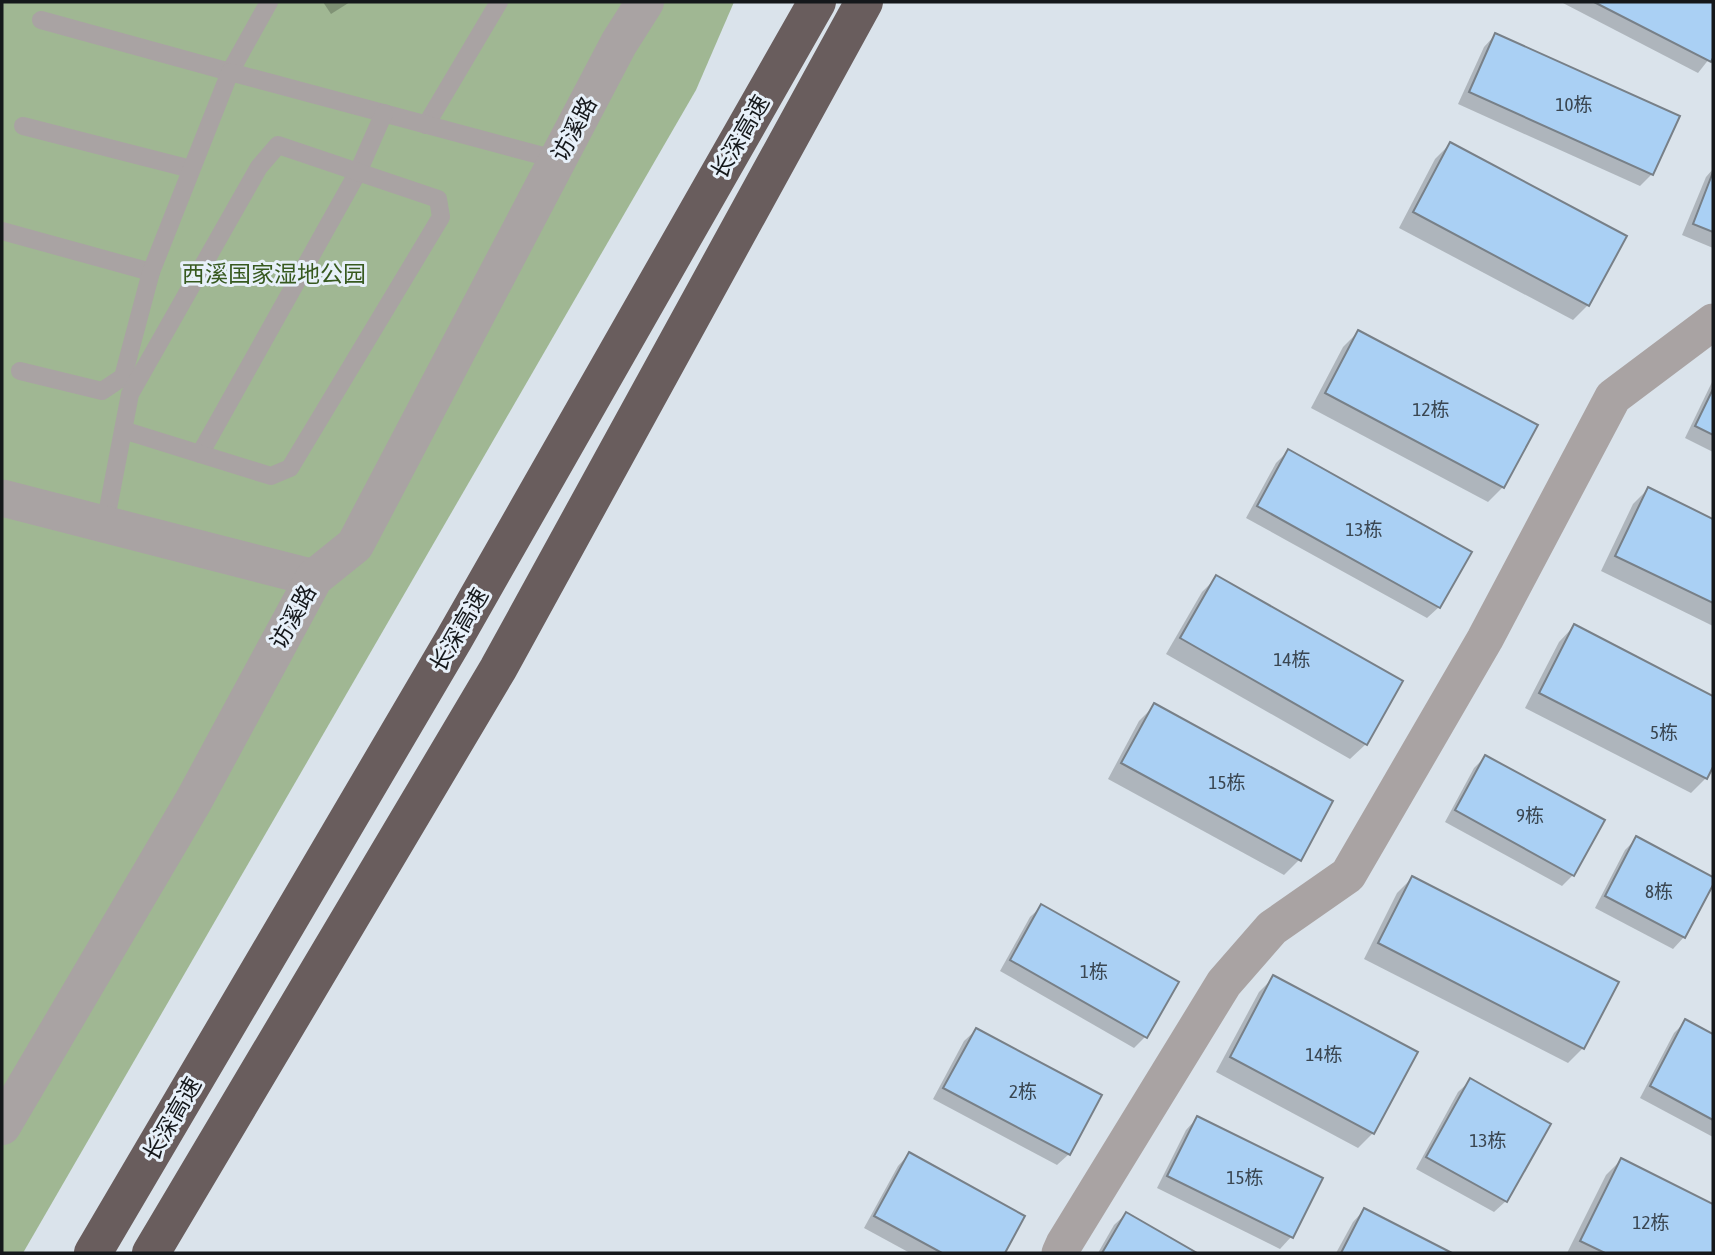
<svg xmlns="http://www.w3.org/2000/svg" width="1715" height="1255" viewBox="0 0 1715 1255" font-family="'Asap Condensed','Noto Sans SC',sans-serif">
<rect width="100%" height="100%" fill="#dae3eb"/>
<!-- green -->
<path fill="#a0b793" d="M2 2H734L696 90 23 1253H2Z"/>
<!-- shadow -->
<g fill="#0003">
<path d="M323 2H350L331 14Z"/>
<path d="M1561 2H1713V54L1698 73Z"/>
<path d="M1495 35 1652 174 1640 186 1458 104 1484 47Z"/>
<path d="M1450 144 1588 305 1573 320 1399 228 1435 159Z"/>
<path d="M1713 169V248L1682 235 1706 177Z"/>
<path d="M1358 332 1503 487 1488 502 1311 408 1343 347Z"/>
<path d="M1713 380V452L1685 438Z"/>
<path d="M1288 451 1439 607 1427 618 1246 518 1276 463Z"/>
<path d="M1648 489 1713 521V626L1601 571 1633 504Z"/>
<path d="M1217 577 1366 744 1350 759 1166 654 1202 592Z"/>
<path d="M1574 626 1713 698V763L1706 778 1691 793 1525 708 1559 642Z"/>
<path d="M1154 706 1331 802 1299 860 1284 875 1108 779 1139 721Z"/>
<path d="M1485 757 1573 875 1562 886 1445 822 1474 768Z"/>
<path d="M1636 839 1713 879 1684 937 1673 949 1595 908 1625 850Z"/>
<path d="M1412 878 1583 1048 1568 1063 1364 959 1397 893Z"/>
<path d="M1042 906 1146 1036 1134 1048 1000 971 1030 917Z"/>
<path d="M1274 977 1373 1133 1358 1148 1216 1072 1259 992Z"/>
<path d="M1686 1021 1713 1036V1137L1640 1098 1674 1033Z"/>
<path d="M976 1030 1069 1154 1057 1165 933 1099 964 1041Z"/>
<path d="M1470 1081 1506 1201 1494 1212 1416 1169 1458 1092Z"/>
<path d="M1197 1118 1320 1179 1291 1237 1280 1249 1157 1188 1186 1130Z"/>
<path d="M909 1154 1023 1217 1003 1253H910L864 1228 898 1166Z"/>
<path d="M1621 1160 1713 1206V1253H1567L1606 1175Z"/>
<path d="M1364 1210 1448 1253H1336L1353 1222Z"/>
<path d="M1126 1214 1193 1253H1098L1114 1225Z"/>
</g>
<!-- building -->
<g fill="#aad0f4" stroke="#788088" stroke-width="2">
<path d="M1594 2H1713V58L1711 62Z"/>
<path d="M1495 33 1680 116 1653 175 1469 92Z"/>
<path d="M1450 142 1627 236 1589 306 1413 212Z"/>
<path d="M1713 172V232L1693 224Z"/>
<path d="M1358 330 1538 425 1504 488 1325 393Z"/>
<path d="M1713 389V435L1695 426Z"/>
<path d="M1288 449 1472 552 1440 608 1257 506Z"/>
<path d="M1648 487 1713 519V603L1615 556Z"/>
<path d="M1216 575 1403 681 1367 745 1180 638Z"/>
<path d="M1574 624 1713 696V767L1707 779 1539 693Z"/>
<path d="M1154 703 1333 801 1301 861 1121 763Z"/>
<path d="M1485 755 1605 820 1574 876 1455 810Z"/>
<path d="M1636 836 1713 877V885L1685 938 1605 896Z"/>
<path d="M1412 876 1619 982 1584 1049 1378 943Z"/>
<path d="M1041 904 1179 982 1147 1038 1010 960Z"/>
<path d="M1273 975 1418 1052 1374 1134 1230 1057Z"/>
<path d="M1685 1019 1713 1034V1120L1650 1086Z"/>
<path d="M976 1028 1102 1095 1070 1155 943 1088Z"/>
<path d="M1470 1078 1551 1124 1507 1202 1426 1157Z"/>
<path d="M1197 1116 1323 1178 1293 1238 1167 1176Z"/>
<path d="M909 1152 1025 1216 1005 1253H942L874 1216Z"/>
<path d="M1621 1158 1713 1204V1253H1605L1580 1241Z"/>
<path d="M1364 1208 1452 1253H1341Z"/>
<path d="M1126 1212 1197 1253H1102Z"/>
</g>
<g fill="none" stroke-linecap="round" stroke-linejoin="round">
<!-- service -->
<g stroke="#a9a3a3" stroke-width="18">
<path d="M41 20 230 72 269 2"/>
<path d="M426 125 499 2"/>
<path d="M23 126 191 169"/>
<path d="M2 231 151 272"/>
<path d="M20 371 102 391 123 377 151 272 230 72 558 160"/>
<path d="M200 454 358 172 384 113"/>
<path d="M105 524 130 394 259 167 278 145 438 199 441 217 290 468 271 476 123 430"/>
</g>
<!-- minor -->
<g stroke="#a9a3a3" stroke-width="37">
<path d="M2 498 314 578"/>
<path d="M1060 1253 1064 1244 1224 983 1272 928 1348 875 1485 639 1613 397 1713 322"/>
</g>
<!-- tertiary -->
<path stroke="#a9a3a3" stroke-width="38" d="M2 1126 194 800 314 578 355 545 619 43 645 2"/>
<!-- motorway -->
<g stroke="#695d5d" stroke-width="38">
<path d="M93 1253 454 639 817 2"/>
<path d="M151 1253 498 669 864 2"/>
</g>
</g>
<g text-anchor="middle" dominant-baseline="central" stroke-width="6" stroke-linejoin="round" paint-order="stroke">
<!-- number labels -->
<g font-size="19" fill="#3a4651">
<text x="1574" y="104">10栋</text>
<text x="1431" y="409">12栋</text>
<text x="1364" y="529">13栋</text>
<text x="1292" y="659">14栋</text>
<text x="1664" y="732">5栋</text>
<text x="1227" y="782">15栋</text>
<text x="1530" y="815">9栋</text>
<text x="1659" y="891">8栋</text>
<text x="1094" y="971">1栋</text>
<text x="1324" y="1054">14栋</text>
<text x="1023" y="1091">2栋</text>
<text x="1488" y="1140">13栋</text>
<text x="1245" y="1177">15栋</text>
<text x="1651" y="1222">12栋</text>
</g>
<!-- street labels -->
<g font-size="23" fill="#15181b" stroke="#e7f0f9">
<text transform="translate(574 129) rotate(-62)">访溪路</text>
<text transform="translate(740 137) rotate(-60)">长深高速</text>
<text transform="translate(293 617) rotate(-61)">访溪路</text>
<text transform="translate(459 630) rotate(-60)">长深高速</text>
<text transform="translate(172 1119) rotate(-60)">长深高速</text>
</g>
<!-- park labels -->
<g font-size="23" fill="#37591f" stroke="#e7f0f9">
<text x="274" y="274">西溪国家湿地公园</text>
</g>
</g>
<!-- border -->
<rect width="1715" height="1255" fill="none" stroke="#15181b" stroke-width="7"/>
</svg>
